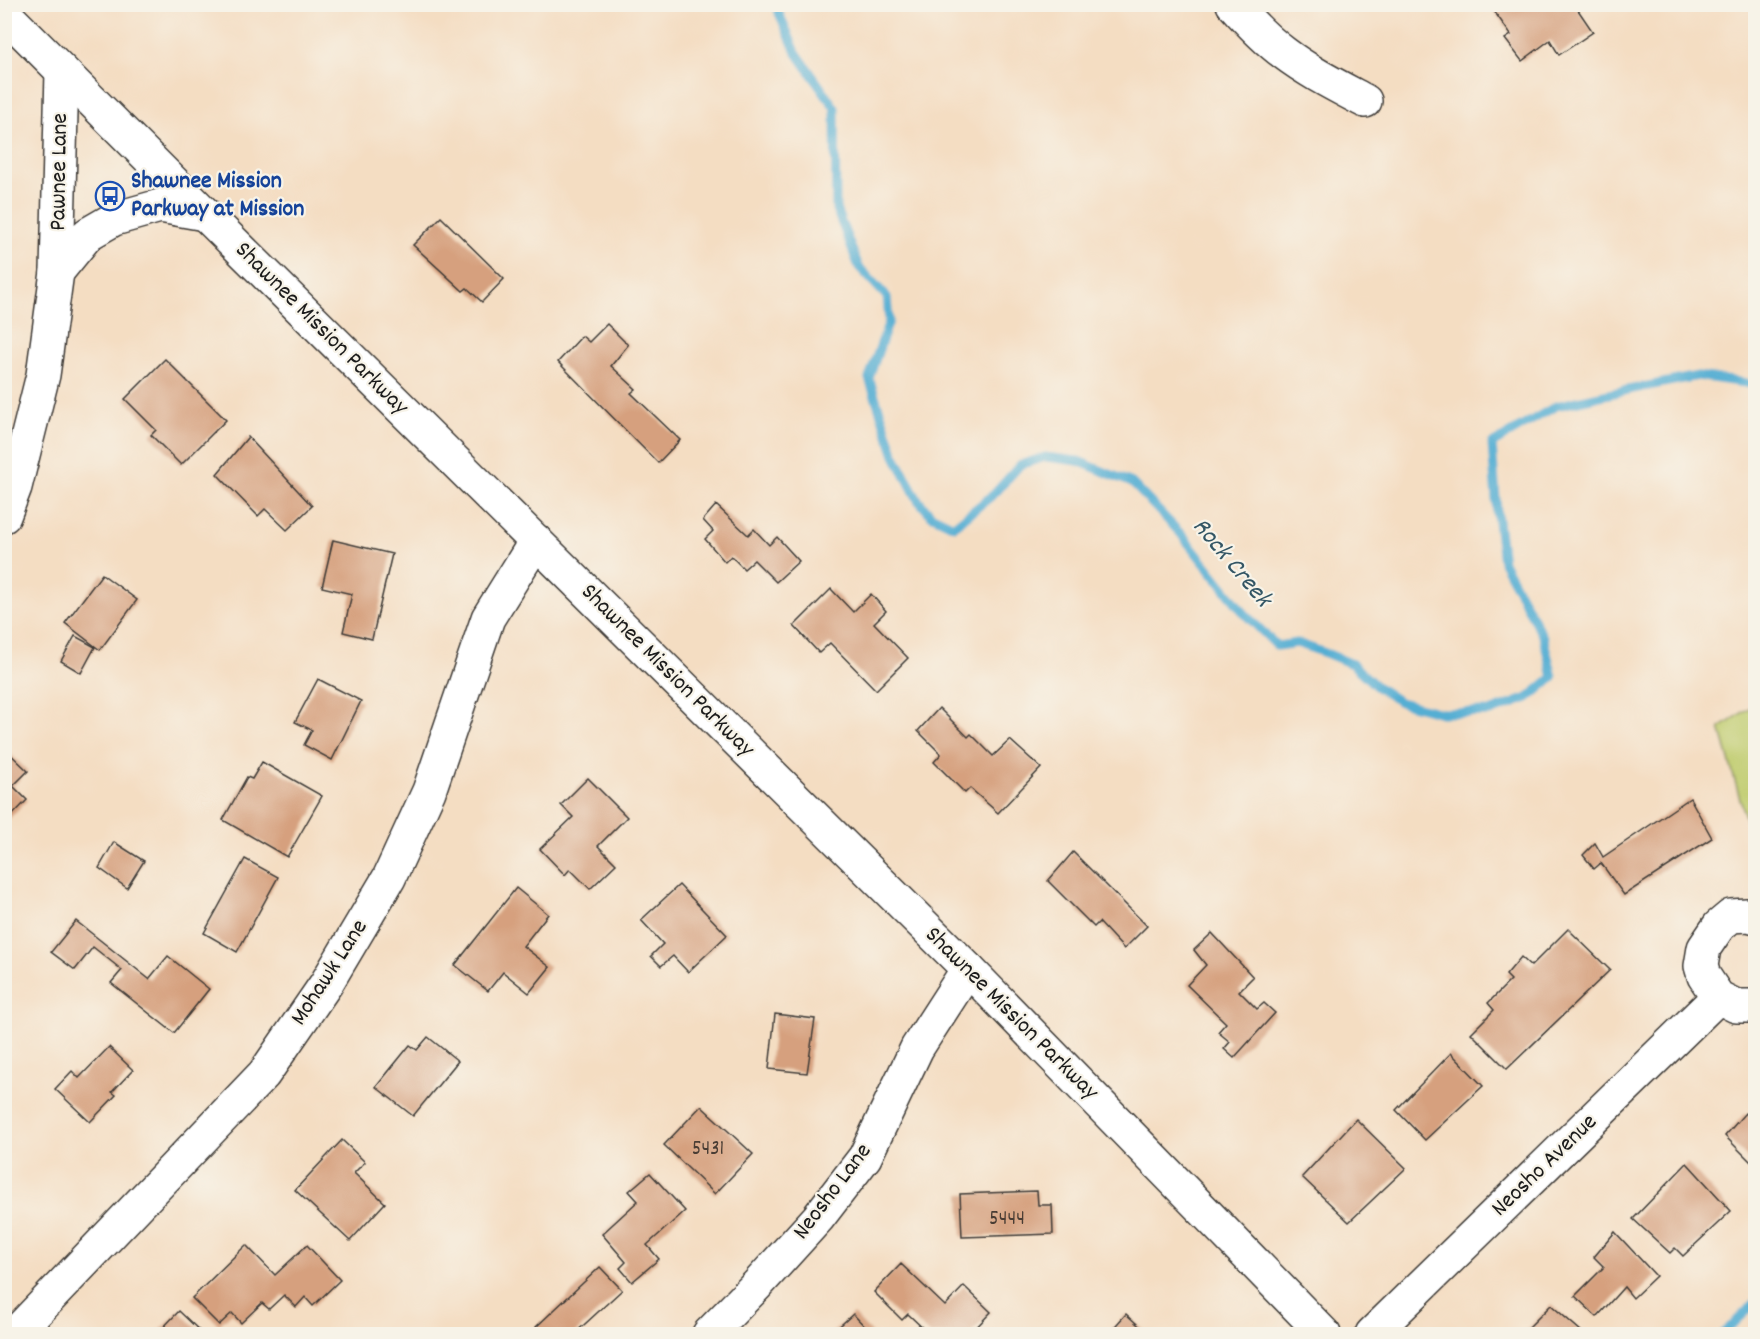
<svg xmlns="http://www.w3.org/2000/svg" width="1760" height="1339" viewBox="0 0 1760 1339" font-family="Dekko,sans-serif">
<rect width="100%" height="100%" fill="#f7f3e8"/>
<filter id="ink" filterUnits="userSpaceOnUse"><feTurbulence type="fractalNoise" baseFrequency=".0167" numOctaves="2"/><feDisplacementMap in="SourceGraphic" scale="12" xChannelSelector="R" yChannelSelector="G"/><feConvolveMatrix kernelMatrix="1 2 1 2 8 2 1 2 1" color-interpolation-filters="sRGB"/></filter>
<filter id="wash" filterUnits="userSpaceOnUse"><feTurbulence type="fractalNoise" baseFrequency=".008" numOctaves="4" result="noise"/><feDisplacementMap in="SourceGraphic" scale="24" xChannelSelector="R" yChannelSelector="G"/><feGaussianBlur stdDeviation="1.35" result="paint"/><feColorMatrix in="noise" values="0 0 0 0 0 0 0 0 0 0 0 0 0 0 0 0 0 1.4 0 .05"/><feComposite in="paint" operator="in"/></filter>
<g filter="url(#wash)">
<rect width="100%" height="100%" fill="#f4ddc2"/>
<!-- green -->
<path fill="#c0cc6e" stroke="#6e7445" stroke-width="1.5" d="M1755 704V852L1720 728Z"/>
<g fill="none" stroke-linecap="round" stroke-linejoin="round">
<!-- stream -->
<g stroke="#55aed3" stroke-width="9">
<path d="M775 4 796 52 835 108 836 209 859 267 887 297 889 321 869 378 895 456 918 500 931 515 954 526 994 494 1020 465 1045 457 1078 461 1132 483 1181 534 1244 613 1277 646 1297 643 1328 654 1352 664 1376 686 1400 702 1441 713 1490 712 1528 698 1553 677 1543 637 1503 562 1497 513 1492 444 1556 406 1613 393 1698 376 1745 383 1756 386"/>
<path d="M1723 1334 1756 1302"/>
</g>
</g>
<g id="blocks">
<!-- building -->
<g fill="#d6a07e">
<path d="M1489 4H1554L1555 6 1558 4H1574L1593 32 1559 55 1550 40 1522 61 1505 39 1511 35Z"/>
<path d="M441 217 504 279 482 302 467 288 463 291 413 245Z"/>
<path d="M607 324 628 345 611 366 636 389 631 393 680 440 658 463 558 362 582 336 589 342Z"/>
<path d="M165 359 226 420 181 465 151 435 156 430 125 399Z"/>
<path d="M248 437 312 506 287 530 265 509 258 516 217 474Z"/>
<path d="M716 505 748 535 754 529 769 545 777 537 799 561 776 582 754 560 744 569 731 556 725 562 705 539 713 531 703 520Z"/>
<path d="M333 540 392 554 372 639 343 632 352 594 322 587Z"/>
<path d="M102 574 137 600 100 650 65 623Z"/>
<path d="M831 589 853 612 871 594 886 611 874 623 908 658 876 690 830 643 819 653 794 626Z"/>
<path d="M75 636 95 647 81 673 61 661Z"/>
<path d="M318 679 361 701 332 760 304 745 312 730 295 722Z"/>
<path d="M939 708 968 737 971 734 993 756 1010 740 1041 768 998 813 970 788 965 793 934 762 941 754 918 731Z"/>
<path d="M4 748 28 771 13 786 27 800 4 824Z"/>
<path d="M262 762 322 796 287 857 223 820 247 777 252 779Z"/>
<path d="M588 778 627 817 598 846 616 864 590 889 570 869 565 875 540 849 573 817 561 805Z"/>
<path d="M1690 798 1712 838 1624 895 1601 863 1594 869 1583 855 1595 843 1603 857Z"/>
<path d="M114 842 144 861 127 888 99 868Z"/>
<path d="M1073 852 1147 926 1124 949 1099 922 1094 927 1048 881Z"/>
<path d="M245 859 278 877 237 952 204 933Z"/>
<path d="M679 885 727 935 688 972 673 956 661 966 651 956 663 944 641 920Z"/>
<path d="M516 888 548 914 523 946 550 967 529 993 503 972 488 991 455 965Z"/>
<path d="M76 921 149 979 168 956 209 989 174 1033 111 983 122 970 93 947 75 970 51 952Z"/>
<path d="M1568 929 1610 970 1507 1069 1471 1033 1494 1010 1488 1003 1511 980 1506 975 1521 957 1531 966Z"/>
<path d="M1212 933 1253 977 1239 991 1257 1009 1264 1003 1275 1013 1234 1058 1224 1049 1230 1042 1218 1032 1226 1023 1187 985 1206 965 1194 950Z"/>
<path d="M775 1014 815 1019 807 1073 769 1069Z"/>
<path d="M428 1037 458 1061 413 1116 376 1087 410 1045 417 1050Z"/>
<path d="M109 1047 133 1070 112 1092 116 1095 90 1122 55 1089 72 1071 79 1078Z"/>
<path d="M1451 1053 1483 1086 1425 1140 1396 1110Z"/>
<path d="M701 1106 753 1154 715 1194 664 1145Z"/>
<path d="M1745 1113 1752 1120 1756 1116V1167L1725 1136Z"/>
<path d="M1356 1119 1406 1168 1349 1222 1302 1177Z"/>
<path d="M342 1140 365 1162 354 1173 385 1203 350 1241 295 1190Z"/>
<path d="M1687 1163 1731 1211 1683 1256 1675 1248 1670 1253 1633 1219Z"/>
<path d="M650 1173 685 1211 647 1245 659 1259 632 1282 620 1268 626 1262 602 1234 638 1201 629 1191Z"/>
<path d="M1037 1191 1038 1205H1052L1053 1234 962 1237 960 1194Z"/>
<path d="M1615 1232 1656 1276 1633 1298 1624 1287 1597 1317 1575 1296 1604 1267 1594 1257Z"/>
<path d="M246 1245 275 1275 307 1245 340 1280 313 1306 305 1297 296 1307 284 1295 269 1309 262 1303 241 1323 232 1313 219 1325 192 1298Z"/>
<path d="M901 1264 945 1306 964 1286 991 1312 970 1334H929L908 1314 902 1320 874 1292Z"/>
<path d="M600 1267 622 1290 574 1334H543L536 1327Z"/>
<path d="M1551 1305 1582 1332 1579 1334H1522Z"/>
<path d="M179 1311 203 1334H157Z"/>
<path d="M853 1314 872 1334H831Z"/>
<path d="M1126 1314 1148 1334H1108Z"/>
</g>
</g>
</g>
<g filter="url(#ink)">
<use href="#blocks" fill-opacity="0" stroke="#3c3935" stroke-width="1.5"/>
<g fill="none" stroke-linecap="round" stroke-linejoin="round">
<!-- street casing -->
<g stroke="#3c3935" stroke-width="36">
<g id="street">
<path d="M1233 4C1249 22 1265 39 1284 53 1309 72 1337 86 1365 101"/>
<path d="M57 272 88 234 114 219 160 206 205 214"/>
<path d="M4 516 15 487 43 375 57 272 62 72"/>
<path d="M1756 917 1747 915 1731 916 1719 926 1704 948 1701 966 1704 976 1718 997 1736 1006H1756"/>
<path d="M15 1334 264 1074 326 984 389 878 429 791 488 618 536 541"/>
<path d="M709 1334 757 1285 818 1218 865 1157 917 1048 968 969"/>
<path d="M1372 1334 1718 997"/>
</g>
</g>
<!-- highway casing -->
<g stroke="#3c3935" stroke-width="36">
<path id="highway" d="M4 13 205 214 968 969 1324 1334"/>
</g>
<!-- street -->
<use href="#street" stroke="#fff" stroke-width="33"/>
<!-- highway -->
<use href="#highway" stroke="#fff" stroke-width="33"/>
</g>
</g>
<!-- icons -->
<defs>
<g id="bus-ring" transform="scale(1.5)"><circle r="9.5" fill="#f7f3e8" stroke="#1a4fb4" stroke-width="1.5"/><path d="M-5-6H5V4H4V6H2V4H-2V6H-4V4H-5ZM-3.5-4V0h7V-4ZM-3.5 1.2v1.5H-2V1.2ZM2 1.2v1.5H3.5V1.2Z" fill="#1a4fb4"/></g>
</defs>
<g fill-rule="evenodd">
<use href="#bus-ring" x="110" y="196"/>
</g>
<g text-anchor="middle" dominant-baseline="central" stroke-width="4.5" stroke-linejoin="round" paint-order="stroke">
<!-- number labels -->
<g font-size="21" fill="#4a3d34">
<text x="708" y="1150">5431</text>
<text x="1007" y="1220">5444</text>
</g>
<!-- street labels -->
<g font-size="24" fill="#1c1c1c" stroke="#f7f3e8">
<text transform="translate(60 172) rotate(-89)">Pawnee Lane</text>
<text transform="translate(321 329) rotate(45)">Shawnee Mission Parkway</text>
<text transform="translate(667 671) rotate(45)">Shawnee Mission Parkway</text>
<text transform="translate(330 973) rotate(-57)">Mohawk Lane</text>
<text transform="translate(1011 1014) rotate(45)">Shawnee Mission Parkway</text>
<text transform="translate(1545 1166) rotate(-44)">Neosho Avenue</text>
<text transform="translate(833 1192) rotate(-53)">Neosho Lane</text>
</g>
<!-- transit labels -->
<g font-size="24" font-weight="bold" fill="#164399" stroke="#f7f3e8" text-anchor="start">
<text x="131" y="182">Shawnee Mission<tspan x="131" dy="28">Parkway at Mission</tspan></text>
</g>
<!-- water labels -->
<g font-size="26" font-style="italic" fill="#335665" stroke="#f7f3e8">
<text transform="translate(1231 563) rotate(50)">Rock Creek</text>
</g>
</g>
<!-- margin -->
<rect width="1760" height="1339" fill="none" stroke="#f7f3e8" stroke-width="24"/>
</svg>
